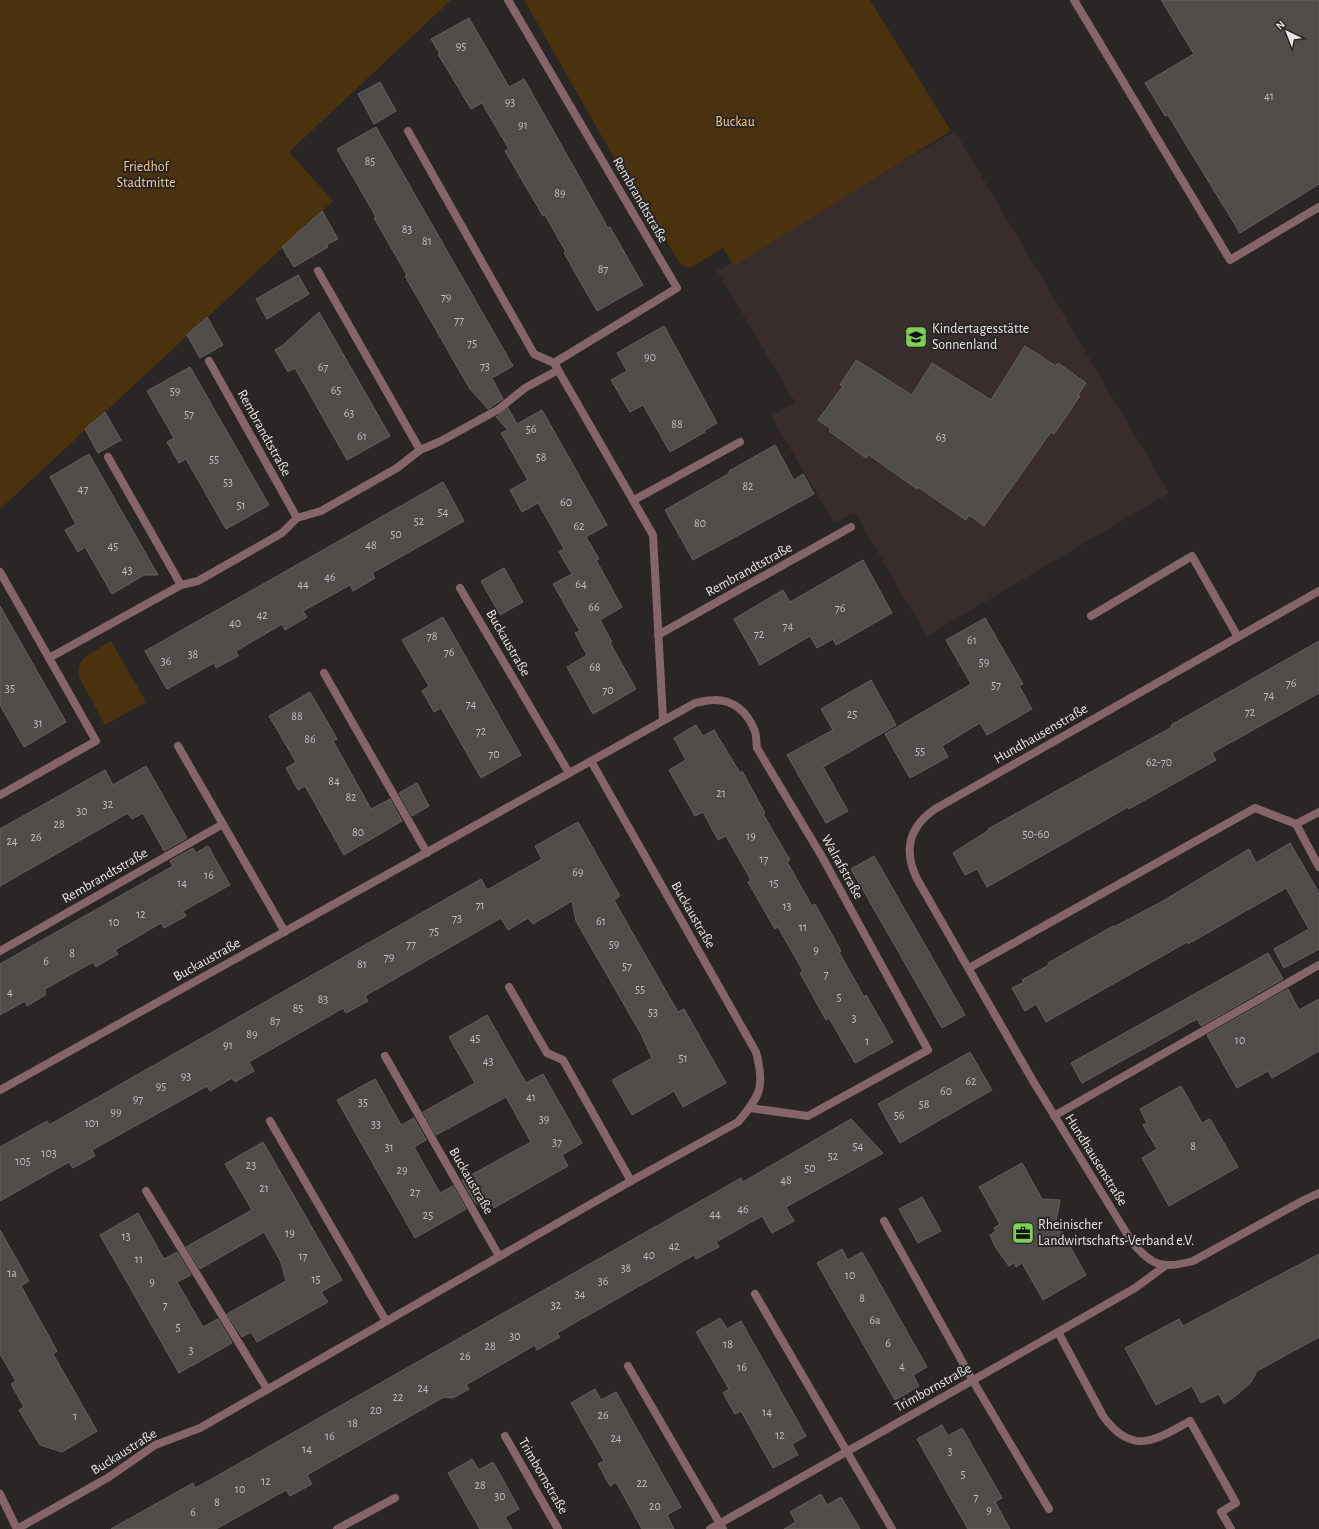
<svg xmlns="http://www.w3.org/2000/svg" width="1319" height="1529" viewBox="0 0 1319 1529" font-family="'Alegreya Sans',sans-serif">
<rect width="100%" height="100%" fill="#292625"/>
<!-- built -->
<path fill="#382d2c" d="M955 131 1169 493 927 636 854 512 834 523 771 416 795 402 717 271Z"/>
<!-- green -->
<g fill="#4b320f">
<path d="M0 0H451L289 152 333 201 0 509Z"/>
<path d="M524 0H870L951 131 734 266 723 248 692 267H685L680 264 661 232 653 226Z"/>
<path d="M111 641 146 702 105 725 79 677V667L82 660 90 654Z"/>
</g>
<!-- building -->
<g fill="#504c4a" stroke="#65615f">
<path d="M1161 0H1319V184L1240 233 1168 115 1165 116 1145 83 1194 54Z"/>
<path d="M469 18 509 87 524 79 608 228 610 227 643 285 597 311 564 253 566 252 545 215 543 216 505 151 509 149 482 103 471 109 438 54H440L431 39Z"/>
<path d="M380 82 396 111 374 124 358 94Z"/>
<path d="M376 127 513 366 492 378 503 399 488 409 470 389 405 276 407 275 374 218 376 217 337 149Z"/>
<path d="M322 211 338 239 326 245 328 247 294 267 282 247Z"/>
<path d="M298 275 309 294 267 319 256 299Z"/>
<path d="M319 312 390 436 347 460 295 368 288 372 275 350 282 346Z"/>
<path d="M207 317 223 345 200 358 187 335Z"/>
<path d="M664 326 717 423 704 431 705 432 670 452 643 405 630 412 611 380 627 371 617 353Z"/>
<path d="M1025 346 1056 366 1058 363 1086 383 1078 395 1080 396 1054 434 1051 432 984 526 969 515 966 520 918 487 917 489 869 455 866 458 829 431 831 429 818 420 843 386 840 385 856 360 912 395 932 363 991 400Z"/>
<path d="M190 367 269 505 226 529 186 459 179 463 167 442 174 438 147 391Z"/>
<path d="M508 408 517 424 542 410 607 525 586 537 599 559 596 560 622 607 600 620 612 642 610 643 636 689 593 714 567 667 587 655 575 633 580 631 553 584 572 574 559 552 564 549 538 503 522 512 510 490 528 480 501 433 508 430 496 417Z"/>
<path d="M105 412 121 440 98 453 85 429Z"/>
<path d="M775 445 794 480 803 474 814 494 693 560 665 510 730 473 729 471Z"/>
<path d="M89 454 158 575H144L112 594 85 547 78 552 65 530 76 524 50 477Z"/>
<path d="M443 482 464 521 372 573 375 578 353 591 350 585 303 611 307 617 285 630 282 624 236 651 238 656 216 668 214 663 167 689 145 651Z"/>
<path d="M863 560 892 613 836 645 833 639 817 648 810 636 760 665 734 619 783 590 790 602Z"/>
<path d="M504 568 523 602 500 615 481 581Z"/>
<path d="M0 606 66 722 24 747 0 705Z"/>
<path d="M443 617 521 755 481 778 441 708 434 712 422 691 429 686 402 640Z"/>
<path d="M985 618 1023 684 1019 686 1032 709 987 735 980 723 942 746 948 757 910 778 885 734 971 684 946 640Z"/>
<path d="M1319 641V693L1212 753 1216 760 1129 809 1128 807 987 887 977 869 965 875 953 853 989 830 988 829 1172 727 1171 725Z"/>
<path d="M871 680 896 725 823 767 848 811 826 823 787 755 833 730 821 709Z"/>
<path d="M310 692 337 739 333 741 371 809 390 799 402 821 344 855 305 786 298 790 286 768 296 762 269 716Z"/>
<path d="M696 725 703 736 714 730 740 773 742 771 765 813 763 814 790 860 787 862 812 906 815 904 841 951 839 952 864 997 866 995 893 1042 855 1063 829 1018 826 1020 800 973 803 971 778 927 775 929 748 882 751 880 726 836 718 840 703 812 695 816 669 770 686 760 674 738Z"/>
<path d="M146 766 187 838 164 851 143 813 132 819 128 813 0 886V829L105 770 113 785Z"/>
<path d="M417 783 429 806 412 816 399 793Z"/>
<path d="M578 822 620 896 614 900 620 911 678 1012 684 1009 726 1083 683 1107 674 1091 632 1115 612 1080 652 1058 641 1034 576 921 572 901 533 924 528 918 508 930 501 918 365 996 368 1001 346 1013 343 1008 249 1062 254 1071 235 1082 232 1078 210 1091 207 1086 92 1150 95 1156 73 1168 69 1162 0 1201V1147L47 1121 49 1125 481 879 487 890 542 859 535 846Z"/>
<path d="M1290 843 1319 893V949L1284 968 1274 949 1309 929 1286 888 1188 944 1187 942 1046 1022 1036 1004 1025 1011 1012 988 1024 982 1022 980 1049 965 1048 963 1113 926 1114 927 1163 901 1249 849 1256 863Z"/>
<path d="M208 846 230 885 183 911 186 916 164 928 161 923 115 950 118 954 96 967 93 962 45 989V995L27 1006 25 1001 0 1015V964L173 866 170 861 193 848 196 853Z"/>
<path d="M874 856 965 1015 942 1028 851 869Z"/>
<path d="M1268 953 1283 979 1201 1026 1197 1019 1082 1083 1071 1063Z"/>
<path d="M1288 989 1299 1010 1319 999V1051L1272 1078 1268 1071 1237 1088 1207 1035Z"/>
<path d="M487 1015 526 1083 543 1074 582 1143 562 1155 568 1166 494 1208 488 1197 476 1204 462 1180 531 1142 506 1097 436 1135 423 1112 475 1083 449 1037Z"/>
<path d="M970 1052 992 1090 900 1143 878 1104Z"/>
<path d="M375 1079 401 1125 414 1118 426 1140 414 1147 440 1193 453 1186 466 1209 415 1238 337 1100Z"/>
<path d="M1181 1086 1202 1123 1210 1119 1238 1167 1169 1206 1142 1158 1157 1149 1143 1125 1147 1123 1140 1109Z"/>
<path d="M851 1119 883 1153 786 1207 794 1221 772 1233 762 1216 716 1242 719 1247 696 1259 694 1255 557 1333 560 1337 537 1350 535 1345 466 1385 469 1389 453 1398 444 1397 307 1475 312 1484 290 1496 286 1490 216 1529H111L193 1483 195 1488 217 1476 741 1178 743 1182Z"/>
<path d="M263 1142 342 1280 321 1292 328 1302 257 1342 251 1332 242 1337 227 1314 286 1281 281 1262 264 1232 200 1269 186 1247 252 1210 225 1164Z"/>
<path d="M1022 1163 1042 1199 1060 1200 1056 1221 1086 1275 1043 1300 1022 1263 1016 1267 1014 1263 1009 1266 996 1248 990 1235 996 1231 994 1228 1000 1224 979 1187Z"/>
<path d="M922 1197 941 1231 918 1243 899 1209Z"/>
<path d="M138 1213 164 1259 177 1252 191 1275 177 1282 203 1327 218 1319 232 1343 179 1373 100 1235Z"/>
<path d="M0 1230 29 1281 21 1286 57 1351 53 1354 97 1431 62 1452 40 1445 19 1410 24 1407 11 1384 16 1381 0 1354Z"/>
<path d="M842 1249 848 1260 862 1252 927 1367 913 1375 919 1386 895 1400 817 1263Z"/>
<path d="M1319 1254V1337L1257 1371 1251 1382 1238 1394 1224 1404 1219 1394 1201 1403 1192 1386 1156 1405 1125 1348 1179 1319 1183 1326Z"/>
<path d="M720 1318 727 1329 741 1321 806 1436 792 1444 798 1455 773 1468 741 1411 735 1414 723 1393 729 1389 696 1332Z"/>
<path d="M595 1389 601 1400 616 1392 681 1507 667 1515 674 1529H642L616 1482 610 1486 598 1464 604 1461 571 1403Z"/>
<path d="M942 1425 948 1436 962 1428 1002 1498 995 1502 1010 1529H968L917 1439Z"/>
<path d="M472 1459 479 1470 493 1462 506 1485 519 1509 505 1517 512 1529H480L448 1473Z"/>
<path d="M821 1494 827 1505 841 1497 860 1529H784L796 1522 790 1512Z"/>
</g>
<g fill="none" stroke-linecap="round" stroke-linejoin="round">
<!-- lane -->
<g stroke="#85646a" stroke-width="8">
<path d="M1074 0 1230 260 1319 207"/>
<path d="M318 271 420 450"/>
<path d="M209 361 297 518"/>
<path d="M108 457 181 585"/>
<path d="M460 588 569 773"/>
<path d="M1091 616 1192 556 1238 637"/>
<path d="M324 673 427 853"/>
<path d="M178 746 285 932"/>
<path d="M0 951 223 824"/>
<path d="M509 987 547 1053 563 1060 631 1181"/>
<path d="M385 1056 499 1256"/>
<path d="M1054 1116 1319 965"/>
<path d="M270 1121 386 1321"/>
<path d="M146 1191 267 1389"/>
<path d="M884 1221 973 1381 1049 1509"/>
<path d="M755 1294 892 1529"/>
<path d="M1058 1332 1103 1416C1132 1456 1154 1441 1190 1421L1236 1503 1221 1512 1231 1529"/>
<path d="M628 1366 723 1529"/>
<path d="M505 1436 558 1529"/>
<path d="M337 1529 395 1498"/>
</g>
<!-- street -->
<g stroke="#85646a" stroke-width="8">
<path d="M508 0 677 288 554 363"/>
<path d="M408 131 534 354 554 363 653 535 663 719"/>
<path d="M634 500 740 442"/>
<path d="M0 572 49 658"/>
<path d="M1319 591 935 809C909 827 903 850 917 879L1033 1081 1132 1242C1152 1267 1164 1269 1193 1261L1304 1200 1319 1193"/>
<path d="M658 635 851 527"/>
<path d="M591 761 695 703C701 702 707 700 713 700 733 699 747 712 754 729 757 735 756 742 757 748L821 855 928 1050 808 1116 750 1108"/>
<path d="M0 795 96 741 49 658 181 585 198 581 282 533 297 518 321 511 397 468 420 450 441 441 499 409 525 388 558 370"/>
<path d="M1296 824 1319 867"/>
<path d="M969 968 1255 808 1296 824 1319 812"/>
<path d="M0 1090 591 761 756 1052C765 1086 761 1095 738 1122L631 1181 200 1428 155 1445 109 1477 17 1529"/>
<path d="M0 1494 17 1529"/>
<path d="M710 1529 1058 1332 1135 1288 1165 1266"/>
</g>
</g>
<!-- icons -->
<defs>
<g id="school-square" transform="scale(1.15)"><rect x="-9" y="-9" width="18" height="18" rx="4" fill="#7cd155" stroke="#292625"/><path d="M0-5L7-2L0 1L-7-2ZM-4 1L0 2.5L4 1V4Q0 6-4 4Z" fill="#111"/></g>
<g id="office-square" transform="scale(1.15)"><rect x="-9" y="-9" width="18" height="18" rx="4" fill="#7cd155" stroke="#292625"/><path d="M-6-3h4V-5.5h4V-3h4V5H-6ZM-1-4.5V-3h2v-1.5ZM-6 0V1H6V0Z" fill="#111"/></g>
</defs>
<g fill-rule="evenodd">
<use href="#school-square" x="916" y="337"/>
<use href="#office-square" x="1023" y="1233"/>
</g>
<g text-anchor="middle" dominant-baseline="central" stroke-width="4" stroke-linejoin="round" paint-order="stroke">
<!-- number labels -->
<g font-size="12" fill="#c1bebe">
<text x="461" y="46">95</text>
<text x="1269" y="96">41</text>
<text x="510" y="102">93</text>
<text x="523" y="125">91</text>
<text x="370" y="161">85</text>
<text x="560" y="193">89</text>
<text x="407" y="229">83</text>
<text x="427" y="241">81</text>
<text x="603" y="269">87</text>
<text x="446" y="297">79</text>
<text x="459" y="320">77</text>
<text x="472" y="343">75</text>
<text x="650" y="357">90</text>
<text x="485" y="366">73</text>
<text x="323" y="367">67</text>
<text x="336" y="390">65</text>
<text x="175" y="391">59</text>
<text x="349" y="413">63</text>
<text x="189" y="414">57</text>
<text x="677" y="424">88</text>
<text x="531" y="429">56</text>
<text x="362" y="436">61</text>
<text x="941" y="437">63</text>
<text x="541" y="457">58</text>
<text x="214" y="459">55</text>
<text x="228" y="482">53</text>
<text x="748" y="486">82</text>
<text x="83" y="489">47</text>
<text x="566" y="502">60</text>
<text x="241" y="505">51</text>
<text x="443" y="512">54</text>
<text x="419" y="521">52</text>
<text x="700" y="523">80</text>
<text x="579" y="526">62</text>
<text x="396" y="534">50</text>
<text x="371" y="545">48</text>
<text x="113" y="546">45</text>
<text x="127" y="570">43</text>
<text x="330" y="577">46</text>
<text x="303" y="584">44</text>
<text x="581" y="584">64</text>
<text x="594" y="607">66</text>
<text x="840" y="608">76</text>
<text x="262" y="615">42</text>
<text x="235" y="623">40</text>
<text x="788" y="626">74</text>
<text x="759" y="634">72</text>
<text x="432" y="636">78</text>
<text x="972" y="640">61</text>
<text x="449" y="652">76</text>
<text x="193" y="654">38</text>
<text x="166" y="661">36</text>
<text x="984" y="662">59</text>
<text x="595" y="667">68</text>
<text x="1291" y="683">76</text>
<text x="996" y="685">57</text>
<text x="10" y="688">35</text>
<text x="608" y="690">70</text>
<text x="1269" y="695">74</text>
<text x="471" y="704">74</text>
<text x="1250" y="712">72</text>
<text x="852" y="714">25</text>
<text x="297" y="716">88</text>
<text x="38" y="723">31</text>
<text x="481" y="731">72</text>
<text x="310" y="739">86</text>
<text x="920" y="751">55</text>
<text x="494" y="754">70</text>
<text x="1159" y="762">62-70</text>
<text x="334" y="781">84</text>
<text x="721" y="793">21</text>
<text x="351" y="797">82</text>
<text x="108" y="804">32</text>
<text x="82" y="811">30</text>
<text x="59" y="824">28</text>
<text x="358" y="832">80</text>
<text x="1036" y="834">50-60</text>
<text x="751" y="836">19</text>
<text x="36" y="837">26</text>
<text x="12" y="841">24</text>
<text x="764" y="859">17</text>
<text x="578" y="872">69</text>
<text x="209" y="875">16</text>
<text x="182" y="883">14</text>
<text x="774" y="883">15</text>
<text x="480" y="905">71</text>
<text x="787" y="906">13</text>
<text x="141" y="914">12</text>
<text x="457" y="918">73</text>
<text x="601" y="921">61</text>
<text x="114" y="922">10</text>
<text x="803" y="927">11</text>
<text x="434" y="931">75</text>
<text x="411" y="944">77</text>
<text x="614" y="944">59</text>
<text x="816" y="950">9</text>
<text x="72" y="953">8</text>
<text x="389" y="957">79</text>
<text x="46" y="961">6</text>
<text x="362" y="964">81</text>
<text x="627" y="966">57</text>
<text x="826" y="974">7</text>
<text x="640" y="989">55</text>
<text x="10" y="992">4</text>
<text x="839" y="997">5</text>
<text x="323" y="999">83</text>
<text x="298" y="1008">85</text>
<text x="653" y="1012">53</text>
<text x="854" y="1018">3</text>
<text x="275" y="1021">87</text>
<text x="252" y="1034">89</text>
<text x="475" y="1038">45</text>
<text x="1240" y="1040">10</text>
<text x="867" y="1041">1</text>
<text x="228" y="1045">91</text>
<text x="683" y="1058">51</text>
<text x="488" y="1061">43</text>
<text x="186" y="1076">93</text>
<text x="971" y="1081">62</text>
<text x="161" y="1086">95</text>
<text x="946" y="1091">60</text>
<text x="531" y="1097">41</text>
<text x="138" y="1099">97</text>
<text x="363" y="1102">35</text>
<text x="924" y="1104">58</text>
<text x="116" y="1112">99</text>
<text x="899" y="1115">56</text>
<text x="544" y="1119">39</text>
<text x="92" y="1123">101</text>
<text x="376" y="1124">33</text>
<text x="557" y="1142">37</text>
<text x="858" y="1146">54</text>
<text x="1193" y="1146">8</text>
<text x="389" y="1147">31</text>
<text x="49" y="1153">103</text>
<text x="833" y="1156">52</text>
<text x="23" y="1161">105</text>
<text x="251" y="1165">23</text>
<text x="810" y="1168">50</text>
<text x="402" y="1170">29</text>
<text x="786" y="1180">48</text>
<text x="264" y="1188">21</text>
<text x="415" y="1192">27</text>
<text x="743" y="1209">46</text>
<text x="715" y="1214">44</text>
<text x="428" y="1215">25</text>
<text x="290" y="1233">19</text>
<text x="126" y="1236">13</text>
<text x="674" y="1246">42</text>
<text x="649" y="1255">40</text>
<text x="303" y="1256">17</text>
<text x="139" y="1259">11</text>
<text x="626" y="1268">38</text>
<text x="12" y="1273">1a</text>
<text x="850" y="1275">10</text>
<text x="316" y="1279">15</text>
<text x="603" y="1281">36</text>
<text x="152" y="1282">9</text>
<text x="580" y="1294">34</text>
<text x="862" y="1298">8</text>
<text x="165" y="1305">7</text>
<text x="556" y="1305">32</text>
<text x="875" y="1320">6a</text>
<text x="178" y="1327">5</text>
<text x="515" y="1336">30</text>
<text x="888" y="1343">6</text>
<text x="728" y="1344">18</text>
<text x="490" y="1346">28</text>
<text x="191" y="1350">3</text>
<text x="465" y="1356">26</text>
<text x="902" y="1366">4</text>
<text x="742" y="1367">16</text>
<text x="423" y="1388">24</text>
<text x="398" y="1397">22</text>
<text x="376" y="1410">20</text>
<text x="767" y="1412">14</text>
<text x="603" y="1415">26</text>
<text x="75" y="1416">1</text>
<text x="353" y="1423">18</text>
<text x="780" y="1435">12</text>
<text x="330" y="1436">16</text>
<text x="616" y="1438">24</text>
<text x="307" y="1449">14</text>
<text x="950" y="1451">3</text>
<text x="963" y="1474">5</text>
<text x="266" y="1481">12</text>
<text x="642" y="1483">22</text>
<text x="480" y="1485">28</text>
<text x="240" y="1489">10</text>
<text x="500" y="1496">30</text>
<text x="976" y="1497">7</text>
<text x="217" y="1502">8</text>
<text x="655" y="1506">20</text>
<text x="989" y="1510">9</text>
<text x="193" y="1512">6</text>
</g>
<!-- park labels -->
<g font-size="14" fill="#fac685" stroke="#292625">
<text x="735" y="122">Buckau</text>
<text x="146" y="167">Friedhof<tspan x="146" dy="16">Stadtmitte</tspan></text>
</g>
<!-- street labels -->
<g font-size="14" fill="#e7e4e4" stroke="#292625">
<text transform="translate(640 200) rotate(60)">Rembrandtstraße</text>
<text transform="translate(264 433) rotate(61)">Rembrandtstraße</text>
<text transform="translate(749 570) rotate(-29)">Rembrandtstraße</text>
<text transform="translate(508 643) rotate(60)">Buckaustraße</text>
<text transform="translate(1041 734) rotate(-30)">Hundhausenstraße</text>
<text transform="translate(842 867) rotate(61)">Walrafstraße</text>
<text transform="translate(105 876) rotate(-30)">Rembrandtstraße</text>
<text transform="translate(693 915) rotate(60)">Buckaustraße</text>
<text transform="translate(207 960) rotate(-29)">Buckaustraße</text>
<text transform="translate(1096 1160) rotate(58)">Hundhausenstraße</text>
<text transform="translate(471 1181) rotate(60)">Buckaustraße</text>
<text transform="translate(933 1388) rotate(-29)">Trimbornstraße</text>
<text transform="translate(124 1452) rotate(-32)">Buckaustraße</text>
<text transform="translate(543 1476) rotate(60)">Trimbornstraße</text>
</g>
<!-- poi labels -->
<g font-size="14" fill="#e7e4e4" stroke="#292625" text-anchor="start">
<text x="932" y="329">Kindertagesstätte<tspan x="932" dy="16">Sonnenland</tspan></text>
<text x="1038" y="1225">Rheinischer<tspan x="1038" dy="16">Landwirtschafts-Verband e.V.</tspan></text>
</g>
</g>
<!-- north arrow -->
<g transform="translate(1287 32) rotate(317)" stroke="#292625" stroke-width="3" paint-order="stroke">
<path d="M0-3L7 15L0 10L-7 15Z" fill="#e7e4e4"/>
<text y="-6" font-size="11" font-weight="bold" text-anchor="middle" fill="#e7e4e4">N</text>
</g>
</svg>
